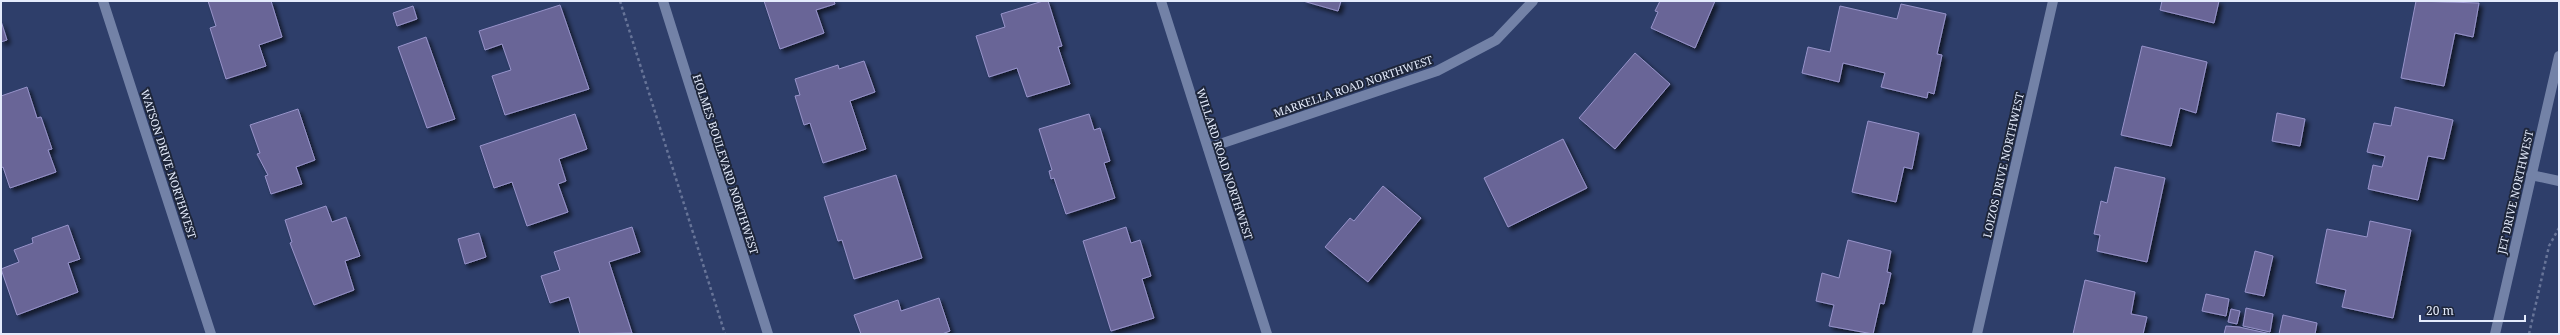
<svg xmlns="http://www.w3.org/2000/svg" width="2560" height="335" viewBox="0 0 2560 335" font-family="'Noto Serif',serif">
<defs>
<filter id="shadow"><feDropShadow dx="3.5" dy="3.5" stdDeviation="2" flood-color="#0009"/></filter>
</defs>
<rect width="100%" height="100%" fill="#2e3e6a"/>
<!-- building -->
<g fill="#696597" stroke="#9793ca" filter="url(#shadow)">
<path d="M208 1H271L282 37 259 45 266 66 226 79 210 28 216 26Z"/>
<path d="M764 1H834L835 4 816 10 824 33 780 49Z"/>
<path d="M1043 1H1048L1062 46 1058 47 1070 84 1027 97 1017 68 989 77 976 36 1005 27 1001 14Z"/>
<path d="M1303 1H1341L1338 11Z"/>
<path d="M1660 1H1715L1695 48 1651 28 1658 12 1655 11Z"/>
<path d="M2162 1H2219L2214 23 2160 10Z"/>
<path d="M2416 1 2479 3 2473 37 2455 33 2444 86 2401 78Z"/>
<path d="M1901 4 1946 14 1937 54 1942 55 1934 94 1928 92 1927 98 1881 87 1885 73 1843 63 1839 82 1802 73 1808 47 1830 52 1840 6 1897 19Z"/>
<path d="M560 5 589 89 505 115 492 76 511 70 502 44 485 50 479 31Z"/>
<path d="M413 6 417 19 397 26 393 13Z"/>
<path d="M1 21 7 40 1 42Z"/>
<path d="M426 37 455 119 427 128 398 47Z"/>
<path d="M2142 46 2207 62 2196 113 2180 108 2171 146 2121 135Z"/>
<path d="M1635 53 1670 84 1615 149 1579 118Z"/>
<path d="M864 61 875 92 850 101 866 149 823 163 810 123 804 125 795 96 800 95 795 79 838 65 839 69Z"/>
<path d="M27 87 37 118 41 117 52 149 48 150 56 172 10 188 3 167 1 168V96Z"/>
<path d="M2395 107 2453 120 2444 159 2428 156 2418 200 2368 189 2373 165 2382 167 2385 156 2367 152 2374 123 2391 126Z"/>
<path d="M298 109 315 160 296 167 302 184 271 194 265 176 268 175 257 154 260 153 250 125Z"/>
<path d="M2277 113 2305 119 2300 146 2272 141Z"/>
<path d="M575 114 587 149 559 159 566 181 558 184 568 212 527 226 512 182 494 188 480 146Z"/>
<path d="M1089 114 1094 130 1100 128 1110 161 1104 163 1115 198 1066 214 1054 178 1051 179 1049 171 1052 170 1039 129Z"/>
<path d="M1868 121 1919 133 1912 169 1904 167 1896 202 1852 192Z"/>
<path d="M1563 139 1587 188 1508 227 1484 178Z"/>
<path d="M2115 167 2165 178 2147 262 2097 251 2100 235 2094 234 2101 201 2107 203Z"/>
<path d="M896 175 922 258 854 279 842 240 838 241 824 197Z"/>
<path d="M1383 186 1421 218 1368 282 1325 247 1350 218 1354 221Z"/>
<path d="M326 206 332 222 346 217 360 256 345 261 354 290 314 305 290 243 292 242 285 220Z"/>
<path d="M2370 221 2411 230 2393 318 2342 307 2346 290 2316 283 2327 229 2367 237Z"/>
<path d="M68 225 80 259 68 263 78 292 17 315 1 269 19 262 14 250 33 243 32 238Z"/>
<path d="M632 227 640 252 609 262 632 333 580 334 569 297 550 303 541 276 560 270 554 252Z"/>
<path d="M1126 227 1131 243 1140 240 1151 276 1142 279 1154 318 1111 331 1083 241Z"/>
<path d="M479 233 486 257 465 264 458 239Z"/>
<path d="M1848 240 1891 251 1887 272 1891 273 1884 304 1880 303 1873 334 1829 326 1834 305 1816 301 1822 273 1839 278Z"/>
<path d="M2255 251 2273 256 2264 296 2245 292Z"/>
<path d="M2085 280 2135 292 2131 314 2147 317 2143 334H2073Z"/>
<path d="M2206 294 2229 299 2226 316 2202 311Z"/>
<path d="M939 298 950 331 942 334H861L854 315 898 300 901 311Z"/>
<path d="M2246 308 2273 314 2270 332 2243 326Z"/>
<path d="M2231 309 2240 311 2237 324 2228 322Z"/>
<path d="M2283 315 2317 323 2315 334H2279Z"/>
<path d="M2226 326 2239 327 2271 334H2224Z"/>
</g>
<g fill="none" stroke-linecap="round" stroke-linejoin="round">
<!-- path -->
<g stroke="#677498" stroke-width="2.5" stroke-dasharray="3 3" stroke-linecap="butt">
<path d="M620 1 725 334"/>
<path d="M2529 334 2549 246 2559 228"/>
</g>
<!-- minor -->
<g stroke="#7382a7" stroke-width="10">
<path d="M103 1 211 334"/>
<path d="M663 1 768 334"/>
<path d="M1161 1 1267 334"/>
<path d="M1208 148 1437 71 1496 40 1533 1"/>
<path d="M2531 175 2559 181"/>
<path d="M1977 334 2053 1"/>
<path d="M2495 334 2559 56"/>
</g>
</g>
<g text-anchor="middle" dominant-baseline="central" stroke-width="4" stroke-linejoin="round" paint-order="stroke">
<!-- street labels -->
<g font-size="11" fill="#e4ebfc" stroke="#1e263a">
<text transform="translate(1353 86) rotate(-19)">MARKELLA ROAD NORTHWEST</text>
<text transform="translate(169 164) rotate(72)">WATSON DRIVE NORTHWEST</text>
<text transform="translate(726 164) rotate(72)">HOLMES BOULEVARD NORTHWEST</text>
<text transform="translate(1225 164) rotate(72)">WILLARD ROAD NORTHWEST</text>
<text transform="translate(2003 165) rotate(-77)">LOIZOS DRIVE NORTHWEST</text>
<text transform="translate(2515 192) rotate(-77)">JET DRIVE NORTHWEST</text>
</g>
</g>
<!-- border -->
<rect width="2560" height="335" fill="none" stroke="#e4ebfc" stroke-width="4"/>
<!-- scale -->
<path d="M2420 315v6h105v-6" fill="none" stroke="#e4ebfc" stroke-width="2"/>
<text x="2426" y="315" font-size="12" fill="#e4ebfc" stroke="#1e263a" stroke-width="3" paint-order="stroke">20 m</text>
</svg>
